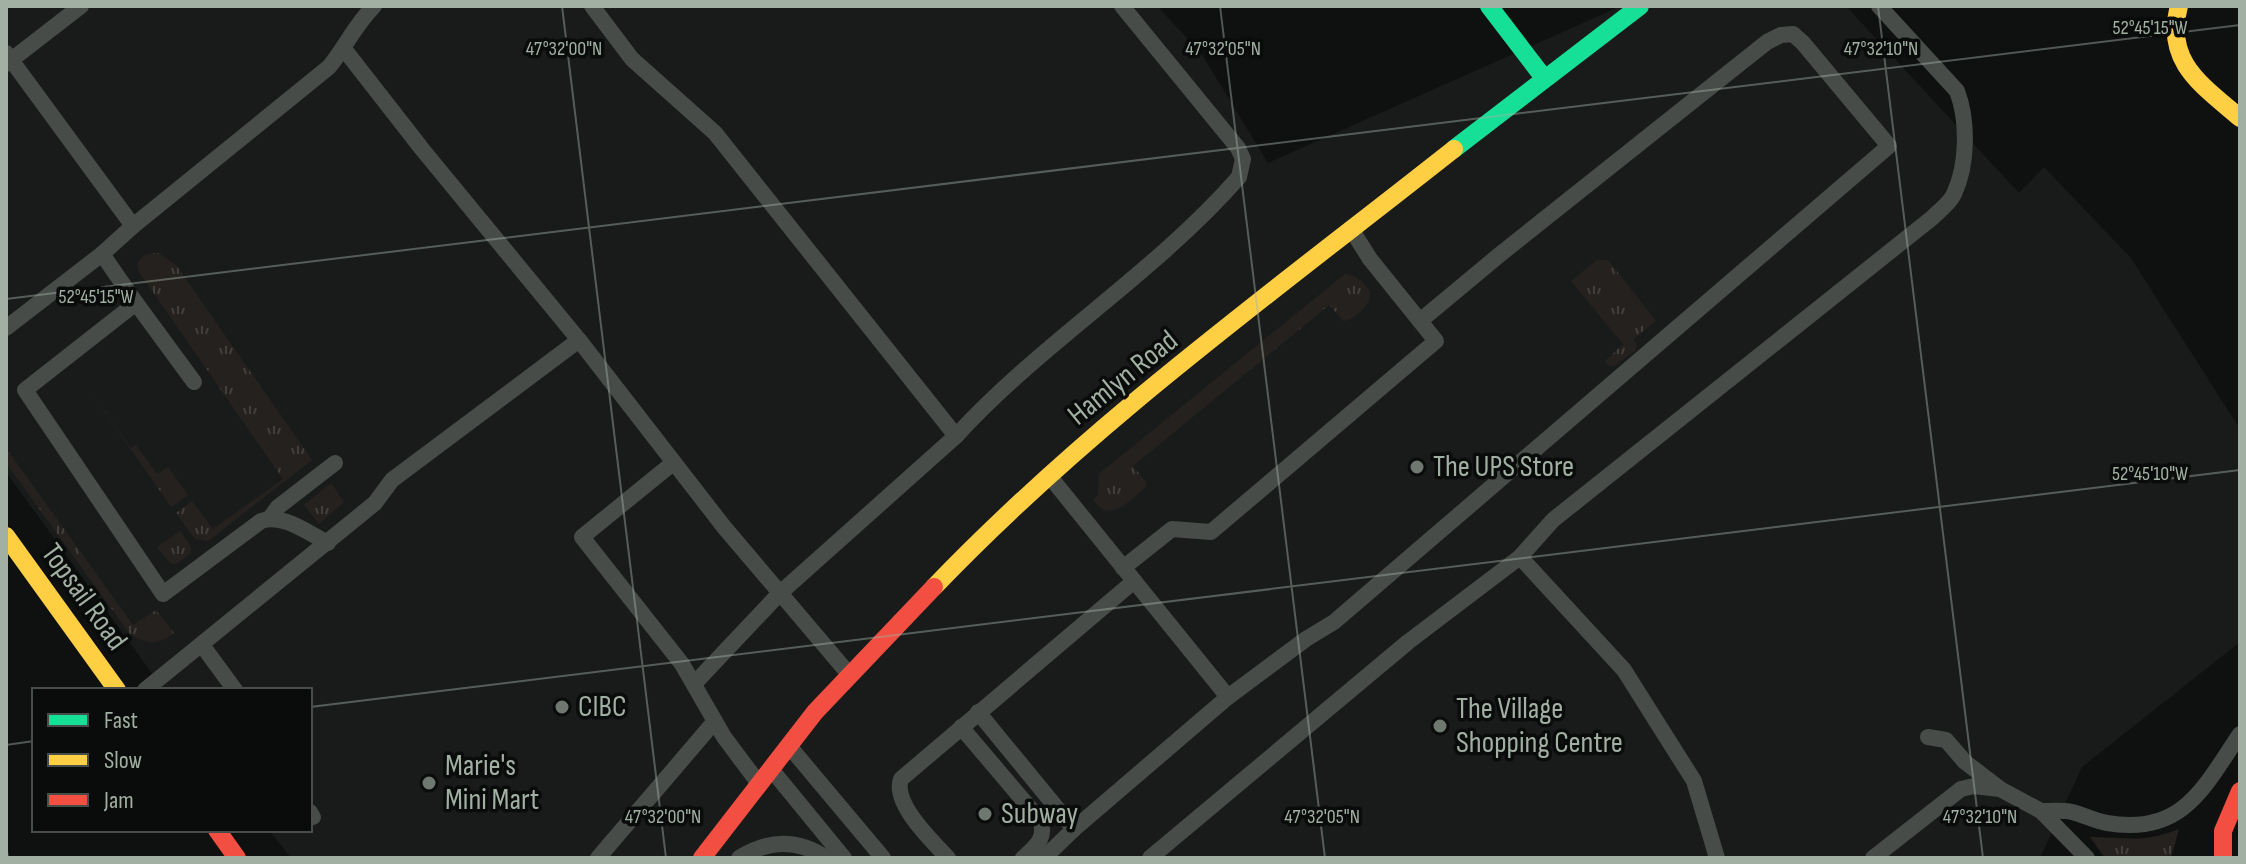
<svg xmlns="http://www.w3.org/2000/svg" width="2246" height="864" viewBox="0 0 2246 864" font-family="'Sofia Sans Condensed',sans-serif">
<defs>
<pattern id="grass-tufts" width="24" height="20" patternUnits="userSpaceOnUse" patternTransform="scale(2)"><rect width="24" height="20" fill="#25211e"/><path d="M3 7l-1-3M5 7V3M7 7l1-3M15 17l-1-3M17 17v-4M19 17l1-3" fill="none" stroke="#423f3c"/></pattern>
</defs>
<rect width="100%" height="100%" fill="#0f1010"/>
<!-- built -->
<path fill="#191b1a" d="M6 6H1157L1201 53 1268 163 1621 6H1846L2019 193 2044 167 2131 258 2240 429V642L2082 767 2040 858H291L269 830H310V690H164L6 472Z"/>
<!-- grass -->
<g fill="url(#grass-tufts)">
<path d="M158 253 176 265 312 460 208 541 195 539 176 513 192 501 213 529 283 479 139 272 137 264C142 254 147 254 158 253Z"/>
<path d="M1597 260H1608L1656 321 1633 339 1637 345 1635 351 1614 366H1609L1605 361 1623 344 1571 281Z"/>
<path d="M1345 274C1357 275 1364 283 1370 292 1371 305 1356 318 1344 321L1329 305 1133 466 1146 482V487C1129 501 1109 525 1093 499L1098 496 1099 474Z"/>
<path d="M91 392 131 448 136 445 157 474 168 467 188 495 171 507Z"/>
<path d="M6 448 133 625 156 610 174 633C157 646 146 644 129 633L6 463Z"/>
<path d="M331 483 344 502 319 524 304 505Z"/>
<path d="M180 531 190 545 191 553 176 564H171L157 547Z"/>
<path d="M2179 829 2171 858H2105L2090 837C2128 837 2140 844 2179 829Z"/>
</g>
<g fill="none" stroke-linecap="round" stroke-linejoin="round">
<!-- lane -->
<g stroke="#484c49" stroke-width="16">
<path d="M592 6 632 59 715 133 956 436 779 594 694 684"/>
<path d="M344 49 422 149 579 340 724 527 848 673"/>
<path d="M6 53 133 226"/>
<path d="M6 64 81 6"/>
<path d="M102 254 136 303 25 390 163 594 261 521C283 513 308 533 328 543"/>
<path d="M136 303 194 382"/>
<path d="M6 328 102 254 133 226 329 67C346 46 355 25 374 6"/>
<path d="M956 436C1042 342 1154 274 1239 177L1243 159 1238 148 1122 6"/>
<path d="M673 463 582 537 682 664 724 737 757 781"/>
<path d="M1051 478 1228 697"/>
<path d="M270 518 278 507 335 463"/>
<path d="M1520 557 1624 670 1694 781 1717 858"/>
<path d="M1123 568 1172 529 1211 532 1436 341 1370 259 1353 232"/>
<path d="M202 645 235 690"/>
<path d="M145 690 375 503 392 480 579 340"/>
<path d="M978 712 1074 829"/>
<path d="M961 727 1040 820C1047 838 1036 846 1023 858"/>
<path d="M1928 737 1946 740 1965 762 1999 788"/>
<path d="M789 746 883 858"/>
<path d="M771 769 844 858"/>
<path d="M2041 811C2051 811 2063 810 2072 812 2084 815 2095 821 2107 823 2183 836 2204 787 2240 734"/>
<path d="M310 812 313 817"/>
<path d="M598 858 715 721"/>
<path d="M739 858C768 840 797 838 826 858"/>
<path d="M948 858C932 841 892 803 901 779L1133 582"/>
<path d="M1044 858 1074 829 1228 697 1306 639 1334 622 1889 146 1803 43 1793 34 1781 35 1767 42 1498 256 1420 321"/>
<path d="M1150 858 1408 642 1520 557 1553 520 1932 218C1939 211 1950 203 1954 194 1968 164 1968 120 1957 91L1879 6"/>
<path d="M1873 858 1961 789 1974 786 2000 789 2041 811 2087 858"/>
</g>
<!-- fast -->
<g stroke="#16e098" stroke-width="18">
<path d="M1489 6 1544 78"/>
<path d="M1454 149 1640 6"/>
</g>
<!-- slow -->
<g stroke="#ffcf43" stroke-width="18">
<path d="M2179 6C2164 62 2202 85 2240 118"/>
<path d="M6 536 117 690"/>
<path d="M934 587C1091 423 1277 289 1454 149"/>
</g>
<!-- jam -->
<g stroke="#f24e42" stroke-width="18">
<path d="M217 830 237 858"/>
<path d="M702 858 815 712 934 587"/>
<path d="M2223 858V831L2240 791"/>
</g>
</g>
<!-- ticks -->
<path fill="none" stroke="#a2b0a3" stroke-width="2" stroke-opacity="0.45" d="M562 6 666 858M1220 6 1325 858M1878 6 1983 858M6 299 2240 25M310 707 2240 470M6 745 34 741M6 844 8 858"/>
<!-- markers -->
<g fill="#6f7870" stroke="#0a0b0b" stroke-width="3">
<circle cx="1417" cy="467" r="8"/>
<circle cx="562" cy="707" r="8"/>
<circle cx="1440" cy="726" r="8"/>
<circle cx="429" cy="783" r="8"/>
<circle cx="985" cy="814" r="8"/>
</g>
<g text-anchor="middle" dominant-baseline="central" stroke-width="7" stroke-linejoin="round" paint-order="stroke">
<!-- street labels -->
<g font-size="30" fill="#a2b0a3" stroke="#0a0b0b">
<text transform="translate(1123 378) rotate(-39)">Hamlyn Road</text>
<text transform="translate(84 597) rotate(54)">Topsail Road</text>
</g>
<!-- poi labels -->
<g font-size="30" fill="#a2b0a3" stroke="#0a0b0b" text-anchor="start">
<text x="1433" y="467">The UPS Store</text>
<text x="578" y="707">CIBC</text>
<text x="1456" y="709">The Village<tspan x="1456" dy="34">Shopping Centre</tspan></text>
<text x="445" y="766">Marie's<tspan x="445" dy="34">Mini Mart</tspan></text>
<text x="1001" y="814">Subway</text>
</g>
</g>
<g font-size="20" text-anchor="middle" fill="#a2b0a3" stroke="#0a0b0b" stroke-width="7" stroke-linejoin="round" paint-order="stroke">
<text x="2150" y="34">52°45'15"W</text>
<text x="564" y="55">47°32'00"N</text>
<text x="1223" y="55">47°32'05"N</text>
<text x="1881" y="55">47°32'10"N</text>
<text x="96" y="303">52°45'15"W</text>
<text x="2150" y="480">52°45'10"W</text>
<text x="663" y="823">47°32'00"N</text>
<text x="1322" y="823">47°32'05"N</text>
<text x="1980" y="823">47°32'10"N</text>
</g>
<!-- border -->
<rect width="2246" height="864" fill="none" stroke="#a2b0a3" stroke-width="16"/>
<!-- legend -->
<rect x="32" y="688" width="280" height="144" fill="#0a0b0b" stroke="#474d48" stroke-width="2"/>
<rect x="48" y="714" width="40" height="12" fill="#16e098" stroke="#474d48" stroke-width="2"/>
<text x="104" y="728" font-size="24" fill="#a2b0a3">Fast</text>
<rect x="48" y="754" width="40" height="12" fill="#ffcf43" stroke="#474d48" stroke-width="2"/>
<text x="104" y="768" font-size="24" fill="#a2b0a3">Slow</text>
<rect x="48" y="794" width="40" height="12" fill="#f24e42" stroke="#474d48" stroke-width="2"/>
<text x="104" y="808" font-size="24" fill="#a2b0a3">Jam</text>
</svg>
